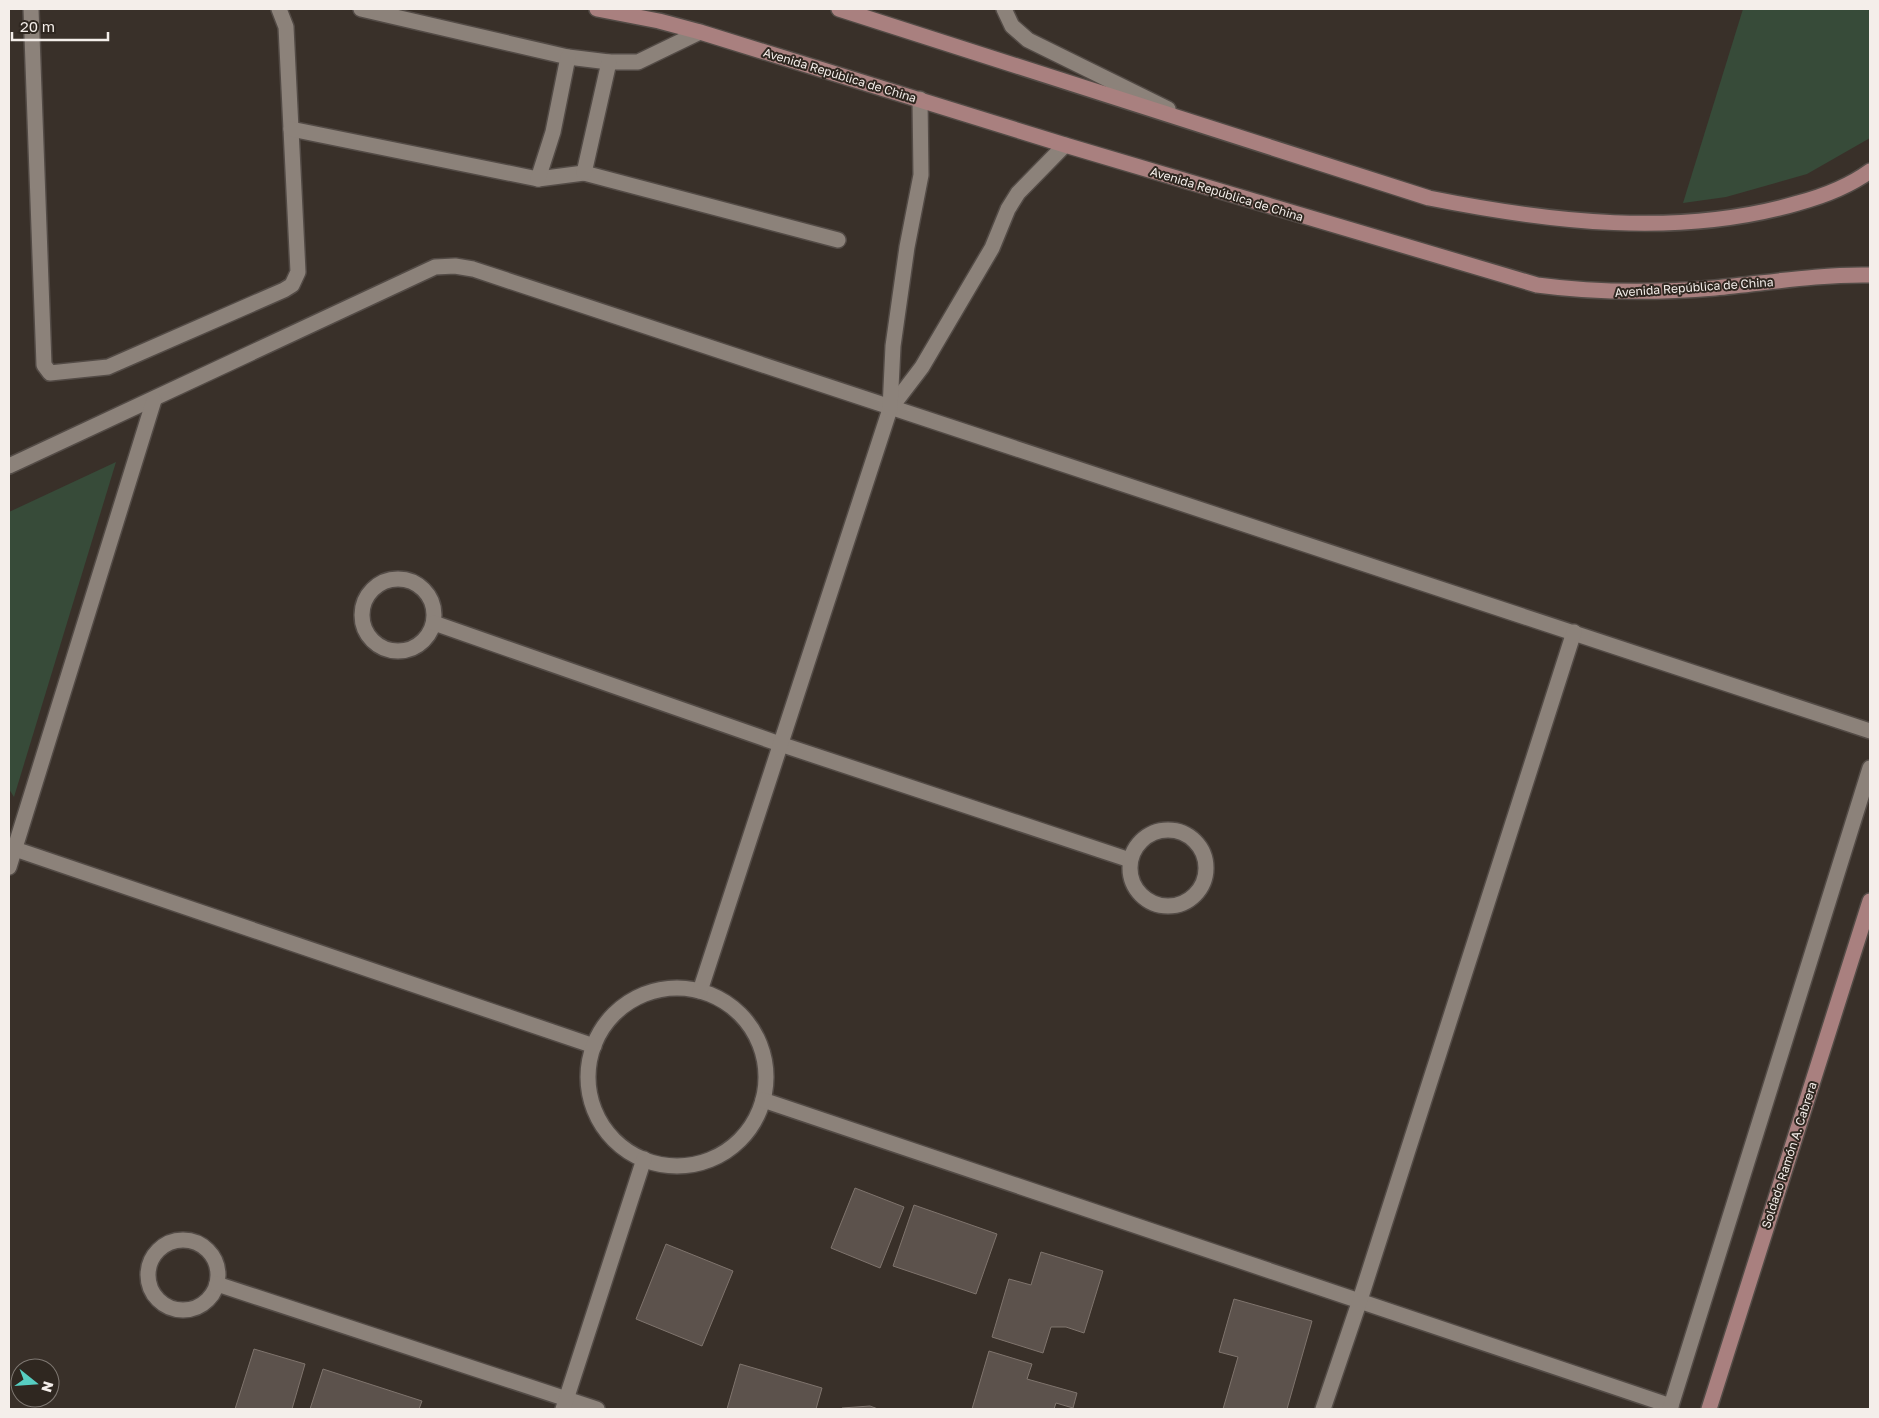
<svg xmlns="http://www.w3.org/2000/svg" width="1879" height="1418" viewBox="0 0 1879 1418" font-family="'Golos Text',sans-serif">
<rect width="100%" height="100%" fill="#393029"/>
<!-- green -->
<g fill="#374b39">
<path d="M1743 9H1870V138L1807 174 1726 197 1683 203Z"/>
<path d="M116 462 14 797 9 789V512Z"/>
</g>
<!-- building -->
<g fill="#5c524c" stroke="#7f746d">
<path d="M855 1188 904 1207 880 1268 831 1248Z"/>
<path d="M914 1205 997 1234 976 1294 893 1266Z"/>
<path d="M666 1244 733 1271 702 1346 636 1319Z"/>
<path d="M1041 1252 1103 1271 1084 1333 1066 1327H1051L1043 1353 992 1337 1009 1279 1031 1285Z"/>
<path d="M1234 1299 1312 1321 1287 1409H1223L1238 1357 1219 1352Z"/>
<path d="M254 1349 305 1364 292 1409H235Z"/>
<path d="M989 1351 1032 1364 1027 1379 1077 1393 1073 1408 1056 1403 1054 1409H972Z"/>
<path d="M740 1364 822 1388 816 1409H727Z"/>
<path d="M323 1369 422 1401 419 1409H310Z"/>
<path d="M870 1406 878 1409H842V1408Z"/>
</g>
<g fill="none" stroke-linecap="round" stroke-linejoin="round">
<!-- street casing -->
<g stroke="#534b46" stroke-width="18">
<g id="street">
<path d="M31 9 44 365 50 373 108 367 284 290 292 285 298 272 286 27 279 9"/>
<path d="M361 9 568 57 609 62H638L700 32"/>
<path d="M1004 9 1012 26 1028 40 1168 109"/>
<path d="M291 129 538 179 584 173 838 240"/>
<path d="M584 173 609 62"/>
<path d="M538 179 553 132 568 57"/>
<path d="M890 409 922 367 992 248 1008 209 1018 193 1065 145"/>
<path d="M9 466 435 267 455 266 473 269 1870 731"/>
<circle cx="398" cy="615" r="36"/>
<path d="M434 623 780 744 1130 860"/>
<circle cx="1168" cy="868" r="38"/>
<path d="M9 847 594 1046"/>
<path d="M9 867 154 400"/>
<circle cx="677" cy="1077" r="89"/>
<path d="M700 991 890 409 893 346 907 247 921 175 920 99"/>
<path d="M763 1100 1671 1406"/>
<circle cx="183" cy="1275" r="35"/>
<path d="M217 1284 597 1409"/>
<path d="M563 1409 644 1159"/>
<path d="M1323 1409 1360 1300 1574 632"/>
<path d="M1670 1409 1870 768"/>
</g>
</g>
<!-- secondary casing -->
<g stroke="#534b46" stroke-width="18">
<g id="secondary">
<path d="M597 9 659 21 700 32 1065 145 1537 285C1597 293 1655 293 1715 288 1767 283 1819 274 1870 275"/>
<path d="M839 9 1429 198C1549 222 1679 238 1798 203 1824 196 1848 187 1870 171"/>
<path d="M1709 1409 1870 901"/>
</g>
</g>
<!-- street -->
<use href="#street" stroke="#8c827a" stroke-width="15"/>
<!-- secondary -->
<use href="#secondary" stroke="#a9807f" stroke-width="15"/>
</g>
<g text-anchor="middle" dominant-baseline="central" stroke-width="4" stroke-linejoin="round" paint-order="stroke">
<!-- street labels -->
<g font-size="12" fill="#f4eeea" stroke="#2f2720">
<text transform="translate(840 75) rotate(17)">Avenida República de China</text>
<text transform="translate(1227 194) rotate(17)">Avenida República de China</text>
<text transform="translate(1694 287) rotate(-4)">Avenida República de China</text>
<text transform="translate(1789 1155) rotate(-72)">Soldado Ramón A. Cabrera</text>
</g>
</g>
<!-- border -->
<rect width="1879" height="1418" fill="none" stroke="#f4eeea" stroke-width="20"/>
<!-- north arrow -->
<g transform="translate(35 1383) rotate(107)"><circle r="24" fill="#2f2720" stroke="#7e7771"/>
<path d="M0-4L9 19L0 12L-9 19Z" fill="#57cec2"/>
<text y="-8" font-size="14" font-weight="bold" text-anchor="middle" fill="#f4eeea">N</text>
</g>
<!-- scale -->
<path d="M12 32v8h96v-8" fill="none" stroke="#f4eeea" stroke-width="2.5"/>
<text x="20" y="32" font-size="15" fill="#f4eeea" stroke="#2f2720" stroke-width="4" paint-order="stroke">20 m</text>
</svg>
